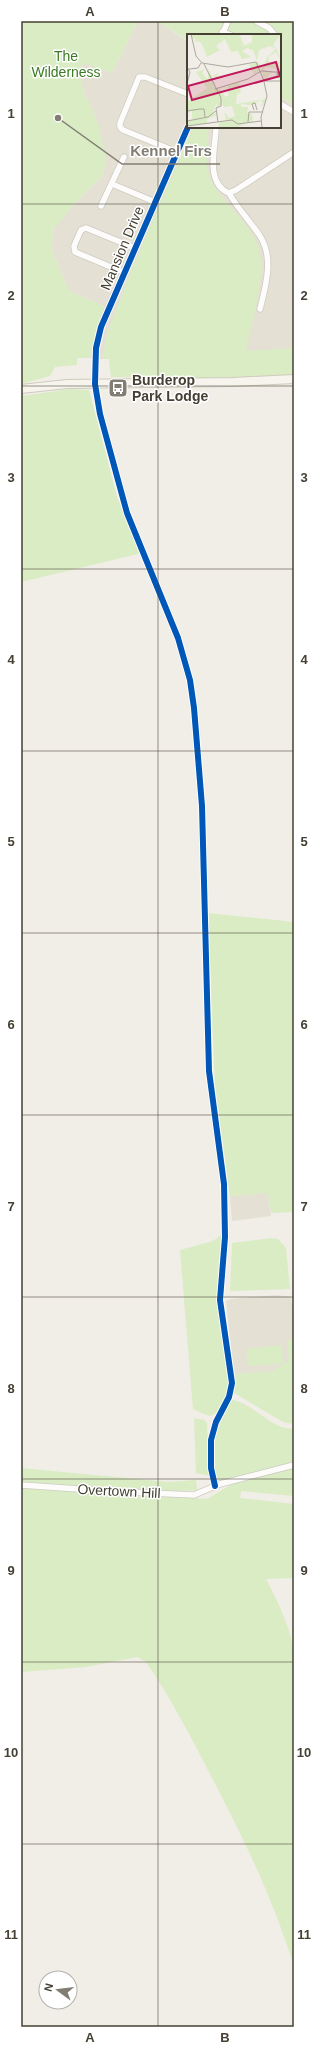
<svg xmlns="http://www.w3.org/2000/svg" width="315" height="2048" viewBox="0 0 315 2048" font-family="Helvetica,sans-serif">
<rect width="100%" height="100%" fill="#f0eee6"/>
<!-- residential -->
<g fill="#e4e0d3">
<path d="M138 21H158L188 42V127H280V97L294 105V348L197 355 118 308 107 334 103 359 90 358 104 306 69 291 51 248 54 227 64 218 68 210 102 176 105 166 99 127 91 106 85 96 80 78 83 62 112 73Z"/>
<path d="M268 1193 271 1216 232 1221 230 1196Z"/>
<path d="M277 1295 291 1297 292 1305 294 1306V1370L234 1374 226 1301 230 1299Z"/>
</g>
<!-- green -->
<g fill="#d9ecc4">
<path d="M21 21H138L112 73 83 63 80 78 85 96 91 106 99 127 105 155V166L102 176 68 210 64 218 54 227 51 248 69 291 104 306 90 358H77V365L55 367 50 376 21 384Z"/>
<path d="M158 21H294V105L280 97V35H188V41Z"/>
<path d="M193 127H209C207 145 203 168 213 184 226 207 251 223 259 249 267 273 251 325 246 351L294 348V375L244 379 111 377 109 359H103L107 334 131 271Z"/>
<path d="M71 389 89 390 117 497 142 553 21 582V396Z"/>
<path d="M208 913 294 922V1212L271 1213 268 1193 230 1196 215 1086Z"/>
<path d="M223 1234C221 1257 217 1280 218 1302 219 1327 246 1407 209 1416L193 1409 180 1250 213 1241Z"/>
<path d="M271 1238 278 1239 286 1248 290 1289 230 1291 232 1243Z"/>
<path d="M293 1338 294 1339 293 1424 283 1422 234 1393V1374L274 1371 289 1360 287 1342Z"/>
<path d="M282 1345 283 1363 248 1366 246 1349Z"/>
<path d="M232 1400C254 1403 273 1432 294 1428V1496L241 1491 240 1498 294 1504V1578L266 1579C278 1602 290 1627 294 1652V1967C274 1901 244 1839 212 1778 192 1739 171 1698 146 1662L137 1657 86 1667 21 1672V1468L168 1482 196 1480 197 1490 181 1491V1497L207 1499 229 1486 216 1477 196 1473 194 1418 204 1420 207 1423 208 1446 222 1415Z"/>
</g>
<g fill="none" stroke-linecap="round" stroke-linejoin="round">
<!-- street casing -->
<g stroke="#cecbc4" stroke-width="7">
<g id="street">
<path d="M256 21 269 28 275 35"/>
<path d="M222 32 231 35"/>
<path d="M222 35 228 21"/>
<path d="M280 104 294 112"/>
<path d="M188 127 101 327 96 348 95 384 100 414 127 513 178 638 190 680 194 708 202 806 209 1071 224 1184 225 1237 220 1300 232 1383 229 1397 216 1422 211 1440V1468L215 1486"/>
<path d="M216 127C216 146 204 183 229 193 237 208 250 221 260 236 274 258 266 285 260 309"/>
<path d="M177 152 123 130 120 127V123L139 77H145L188 94"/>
<path d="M112 184 155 202"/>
<path d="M229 193 236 190 294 152"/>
<path d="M101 206 124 157"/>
<path d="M125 273 75 252 74 246 81 230 86 228 135 248"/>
<path d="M21 1485 107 1491 194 1495 220 1484 294 1465"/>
</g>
</g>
<!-- secondary casing -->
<g stroke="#cfccbd" stroke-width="10">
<path id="secondary" d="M21 389 67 384 233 382 294 379"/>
</g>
<!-- street -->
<use href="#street" stroke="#fdfcfb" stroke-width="5.5"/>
<!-- secondary -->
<use href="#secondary" stroke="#f6f4ed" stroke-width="8"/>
<!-- cycleway casing -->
<g stroke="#fff" stroke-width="8">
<path id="cycleway" d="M188 127 101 327 96 348 95 384 100 414 127 513 178 638 190 680 194 708 202 806 209 1071 224 1184 225 1237 220 1300 232 1383 229 1397 216 1422 211 1440V1468L215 1486"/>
</g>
<!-- cycleway -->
<use href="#cycleway" stroke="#0057b8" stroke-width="6"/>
</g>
<!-- grid -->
<path fill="none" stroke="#454033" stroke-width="1" stroke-opacity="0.55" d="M158 21V2027M21 204H294M21 386H294M21 569H294M21 751H294M21 933H294M21 1115H294M21 1297H294M21 1479H294M21 1662H294M21 1844H294"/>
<!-- icons -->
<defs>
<g id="bus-square" transform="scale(1)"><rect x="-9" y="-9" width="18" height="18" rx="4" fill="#817d72" stroke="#fff"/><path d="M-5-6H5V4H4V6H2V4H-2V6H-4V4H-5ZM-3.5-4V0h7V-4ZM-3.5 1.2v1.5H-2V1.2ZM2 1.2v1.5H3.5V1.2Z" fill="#fff"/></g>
</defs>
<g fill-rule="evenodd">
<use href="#bus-square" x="118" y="388"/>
</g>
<g text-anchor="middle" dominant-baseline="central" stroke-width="3" stroke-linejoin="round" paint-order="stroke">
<!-- park labels -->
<g font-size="14" fill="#3b7a23" stroke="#fff">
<text x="66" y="56">The<tspan x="66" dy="16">Wilderness</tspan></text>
</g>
<!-- street labels -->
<g font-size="14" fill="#454033" stroke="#fff">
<text transform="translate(122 248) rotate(-67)">Mansion Drive</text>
<text transform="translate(119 1491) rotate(3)">Overtown Hill</text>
</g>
<!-- poi labels -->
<g font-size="14" font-weight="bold" fill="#454033" stroke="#fff" text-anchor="start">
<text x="132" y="380">Burderop<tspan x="132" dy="16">Park Lodge</tspan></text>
</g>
</g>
<!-- overview -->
<g transform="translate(187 34)">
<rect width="94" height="94" fill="#f0eee6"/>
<path d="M5 0H55L53 1 57 12 65 8V0H94L86 11 89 14 94 26 89 18 82 22 81 26 83 29 94 27V46L89 44 77 46 74 35 67 41 62 31 71 27 74 33 77 32 80 23 88 16V14L83 12 72 16 70 27 66 16 60 14 55 17 64 23 55 25 51 17 44 18 38 5 29 12 33 16 20 23 15 10 11 7 7 8 9 5 5 4ZM79 33 90 35 87 45H78L86 38 77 36ZM41 34 31 39 30 43 25 42 28 54 39 52 37 56 36 53 33 54 38 63 42 61 40 52 52 48 54 58 50 60 49 70 79 65 76 72 73 71 76 70 74 66 64 71 54 70V73H61L60 79 65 80 66 88 50 90 58 91 44 94H32V88L48 87 39 86 37 78 42 84 48 82 45 72 37 73 35 70 31 73 29 70 25 81 30 79 32 87 30 81 20 85V89L0 92V88L9 85H5V76L0 80V68L20 54 9 38 18 35 15 39 21 46V35L25 42Z" fill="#d9ecc4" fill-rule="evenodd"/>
<path fill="none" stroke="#aca89e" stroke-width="1" d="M4 0 9 22 15 29 41 33 69 28 77 47H94M17 30 34 64V72L29 74 31 88M0 33 3 38 0 50M2 35 11 34 14 29M28 55 61 45 74 37H76L87 38H91V41L90 38M13 75H17L18 83M67 76 65 70 68 69 70 76M0 77 13 75M0 87 21 83 29 77M61 88 62 78H76M0 92 45 86 51 90 74 87M75 94 74 83 80 62 77 48"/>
<path fill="#c2185b" fill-opacity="0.15" stroke="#c2185b" stroke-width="2" d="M89 28 93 42 5 66 1 52Z"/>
<rect width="94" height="94" fill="none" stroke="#454033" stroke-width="2"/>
</g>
<!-- callouts -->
<path fill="none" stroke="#817d72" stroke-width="1.5" d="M58 118L122 164H220"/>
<circle fill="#817d72" stroke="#fff" stroke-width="1.5" cx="58" cy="118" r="4"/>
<g font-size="15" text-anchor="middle" font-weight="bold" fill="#817d72" stroke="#fff" stroke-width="3" stroke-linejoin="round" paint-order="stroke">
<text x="171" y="156">Kennel Firs</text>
</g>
<!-- border -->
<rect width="315" height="2048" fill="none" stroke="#ffffff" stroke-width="44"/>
<!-- north arrow -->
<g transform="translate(58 1990) rotate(285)"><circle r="19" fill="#ffffff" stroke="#b5b3ad"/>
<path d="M0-3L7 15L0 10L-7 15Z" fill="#817d72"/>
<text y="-6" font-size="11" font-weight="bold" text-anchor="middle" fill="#454033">N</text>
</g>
<rect x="22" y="22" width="271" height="2004" fill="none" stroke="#454033" stroke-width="1.5"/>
<g font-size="13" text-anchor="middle" font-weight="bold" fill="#454033">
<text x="90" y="16">A</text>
<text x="225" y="16">B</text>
<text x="11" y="118">1</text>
<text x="304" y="118">1</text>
<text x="11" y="300">2</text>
<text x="304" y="300">2</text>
<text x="11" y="482">3</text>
<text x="304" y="482">3</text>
<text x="11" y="664">4</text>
<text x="304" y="664">4</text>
<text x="11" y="846">5</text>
<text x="304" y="846">5</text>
<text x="11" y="1029">6</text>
<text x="304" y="1029">6</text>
<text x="11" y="1211">7</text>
<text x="304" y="1211">7</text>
<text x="11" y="1393">8</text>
<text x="304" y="1393">8</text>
<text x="11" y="1575">9</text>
<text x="304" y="1575">9</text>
<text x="11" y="1757">10</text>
<text x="304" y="1757">10</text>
<text x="11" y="1939">11</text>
<text x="304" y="1939">11</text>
<text x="90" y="2042">A</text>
<text x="225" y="2042">B</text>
</g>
</svg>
